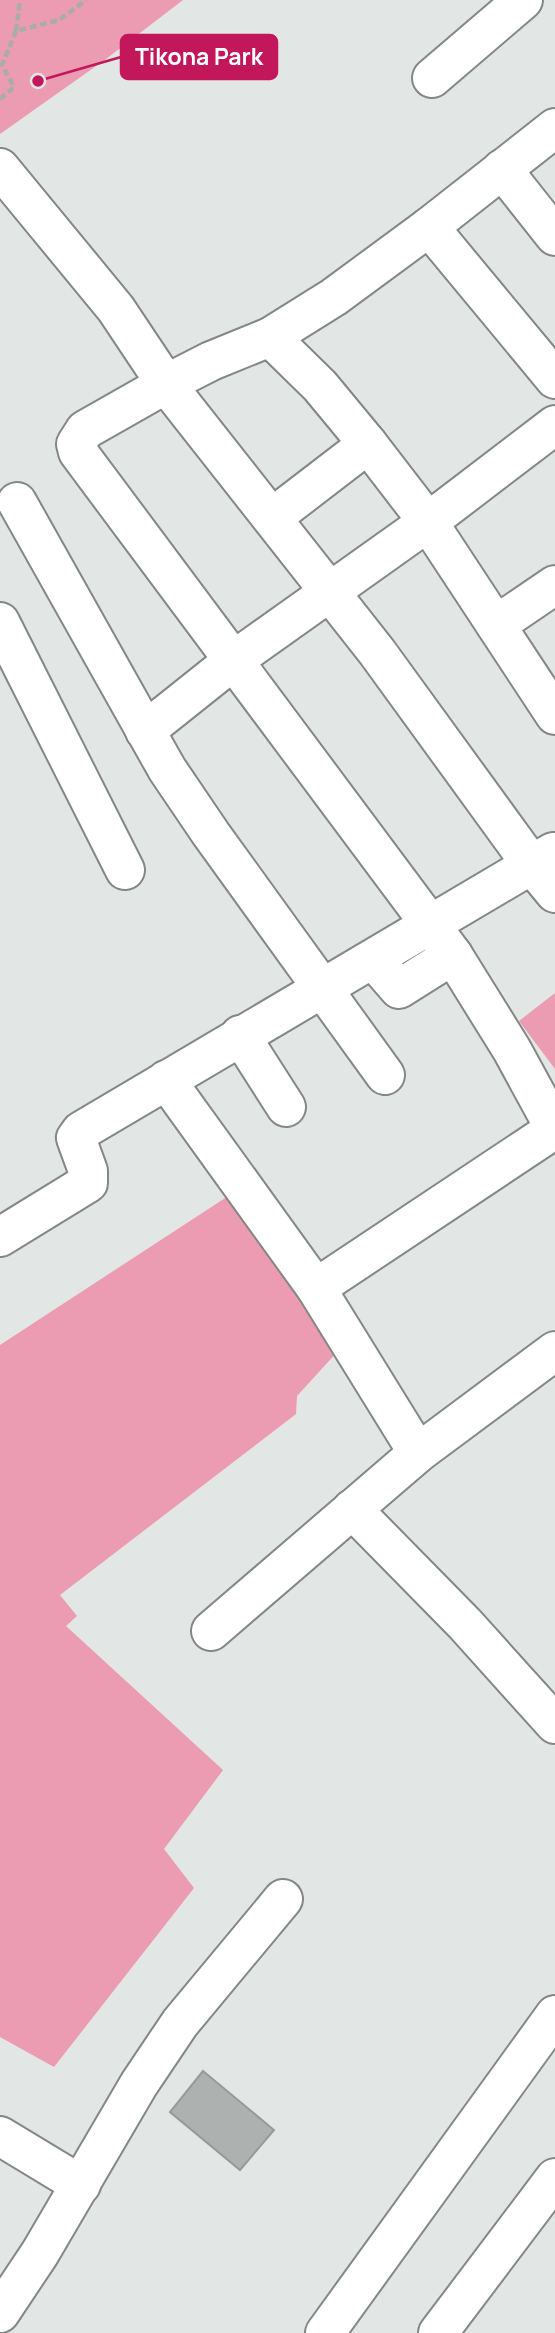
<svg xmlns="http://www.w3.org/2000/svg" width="555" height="2333" viewBox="0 0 555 2333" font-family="Manrope,sans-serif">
<rect width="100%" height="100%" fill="#e2e6e4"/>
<!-- green -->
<g fill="#eb9bb2">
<path d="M0 0H183L106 59 0 134Z"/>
<path d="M555 993V1069L519 1021Z"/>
<path d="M239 1189 339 1350 297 1396 296 1414 60 1595 77 1616 66 1626 223 1770 164 1849 194 1888 54 2067 0 2037V1345Z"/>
</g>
<!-- building -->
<path fill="#adb1af" stroke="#969a98" stroke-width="2" d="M203 2071 274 2130 240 2170 170 2112Z"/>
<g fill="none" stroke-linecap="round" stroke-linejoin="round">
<!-- minor casing -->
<g stroke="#838785" stroke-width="42">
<g id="minor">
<path d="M432 78 523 0"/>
<path d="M0 168 116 309 166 384 211 361 270 337 334 297 429 227 555 128"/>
<path d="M502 169 555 236"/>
<path d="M429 227 555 379"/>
<path d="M270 337 320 386 368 444 428 522 555 425"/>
<path d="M17 502 167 769 211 834 385 1075"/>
<path d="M273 517 368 444"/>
<path d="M0 622 125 870"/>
<path d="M496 625 555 585"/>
<path d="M145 731 234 660 428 522 555 715"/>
<path d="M555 893 531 864 377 652 166 384 85 430 76 444 78 452 453 955 512 1050 555 1129"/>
<path d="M373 959 399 989 453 955"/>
<path d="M240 1035 286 1107"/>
<path d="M166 1080 316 1288 418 1453"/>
<path d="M0 1237 88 1183V1171L76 1138 81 1131 553 852"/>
<path d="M316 1288 555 1129"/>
<path d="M352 1509 465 1624 555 1724"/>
<path d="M211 1631 418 1453 555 1351"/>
<path d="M0 2136 81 2185"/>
<path d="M0 2313 40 2253 139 2084 180 2023 283 1899"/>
<path d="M325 2333 555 2015"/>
<path d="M438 2333 555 2178"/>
</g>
</g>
<!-- path -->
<g stroke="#a9acaa" stroke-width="4.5" stroke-dasharray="7 3.5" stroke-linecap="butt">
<path d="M16 31 20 0"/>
<path d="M0 99 14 87 2 65 16 31 59 20 86 0"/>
</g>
<!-- minor -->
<use href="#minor" stroke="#fff" stroke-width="38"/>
</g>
<!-- callouts -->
<path fill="none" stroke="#c2185b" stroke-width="2.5" d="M38 81L121 57"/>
<circle fill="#c2185b" stroke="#e2e6e4" stroke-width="2.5" cx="38" cy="81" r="7"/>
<rect fill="#c2185b" stroke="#c2185b" stroke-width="2.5" x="121" y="35" width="156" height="44" rx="7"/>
<g font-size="23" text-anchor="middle" font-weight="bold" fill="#fff">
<text x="199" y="65">Tikona Park</text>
</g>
</svg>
